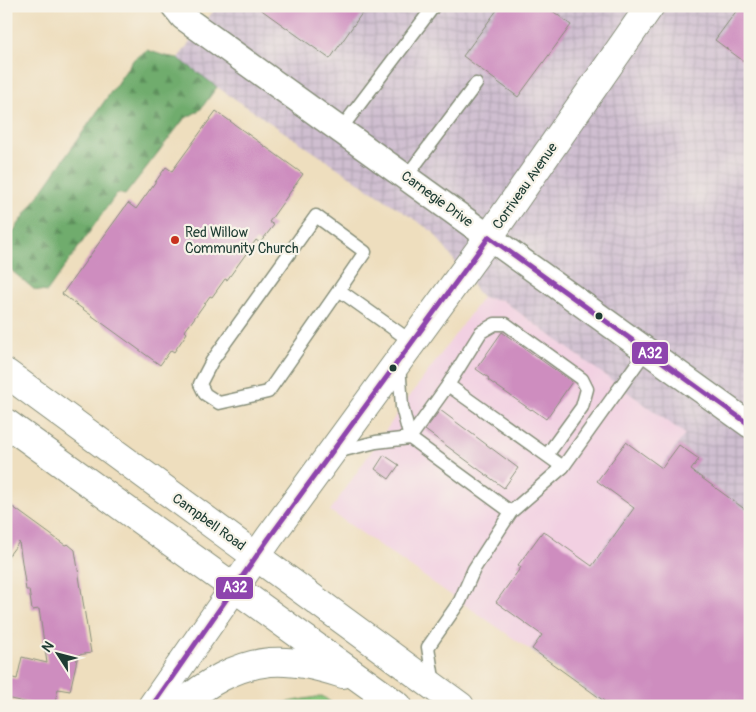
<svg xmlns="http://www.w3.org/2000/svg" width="756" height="712" viewBox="0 0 756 712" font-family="Pangolin,sans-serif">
<defs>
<pattern id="industrial-grid" width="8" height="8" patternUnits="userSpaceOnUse" patternTransform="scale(1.25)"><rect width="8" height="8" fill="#cfbed0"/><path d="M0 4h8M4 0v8" fill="none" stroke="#b1a4b3"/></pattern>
<pattern id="grass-tufts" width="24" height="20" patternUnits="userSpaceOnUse" patternTransform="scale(1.25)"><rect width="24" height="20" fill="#8ac77e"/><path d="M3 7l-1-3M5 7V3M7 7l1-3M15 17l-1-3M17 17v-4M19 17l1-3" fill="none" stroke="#70a368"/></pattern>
<pattern id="forest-firs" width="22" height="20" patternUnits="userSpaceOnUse" patternTransform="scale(1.25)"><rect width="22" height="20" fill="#6fac6d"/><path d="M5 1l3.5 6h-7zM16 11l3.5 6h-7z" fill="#5b8d5a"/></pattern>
</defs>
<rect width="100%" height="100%" fill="#f7f3e8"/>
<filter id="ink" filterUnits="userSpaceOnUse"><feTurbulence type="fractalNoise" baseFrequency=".02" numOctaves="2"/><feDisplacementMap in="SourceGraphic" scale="10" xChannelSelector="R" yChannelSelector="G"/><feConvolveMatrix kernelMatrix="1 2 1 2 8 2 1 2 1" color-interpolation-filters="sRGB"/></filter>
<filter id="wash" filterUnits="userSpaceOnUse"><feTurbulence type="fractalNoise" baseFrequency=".0096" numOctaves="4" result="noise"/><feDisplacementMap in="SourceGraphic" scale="20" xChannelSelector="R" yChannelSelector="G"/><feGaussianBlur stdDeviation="1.12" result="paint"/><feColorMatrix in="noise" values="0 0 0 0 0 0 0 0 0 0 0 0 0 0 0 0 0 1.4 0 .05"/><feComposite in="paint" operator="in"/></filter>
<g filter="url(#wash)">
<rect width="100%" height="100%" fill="#eedebe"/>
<!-- built -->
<path fill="#f2d0e2" d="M482 298 502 300 686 434 530 650 330 511 402 407Z"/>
<!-- industrial -->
<path fill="url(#industrial-grid)" d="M217 6H750V706H607L530 650 685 434 502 300 482 298 433 232 217 87 178 58Z"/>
<!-- grass -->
<path fill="url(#grass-tufts)" stroke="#548259" d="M322 696 336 706H266Z"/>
<!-- forest -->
<path fill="url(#forest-firs)" stroke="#477450" d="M147 50 165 56 178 58 217 87 200 110 184 119 125 195 117 193 47 292 35 290 6 266V242L134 59Z"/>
<g id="blocks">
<!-- building -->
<g fill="#ce8dbf">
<path d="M256 6H367L330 59Z"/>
<path d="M500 6H546L571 25 518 97 463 56Z"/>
<path d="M740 6H750V66L715 40Z"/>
<path d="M216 111 303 174 269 222 274 225 260 243 256 240 227 280 225 279 212 297 210 296 185 331 187 333 174 352 171 350 160 365 62 294 128 203 136 209 166 167 172 171Z"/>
<path d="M502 332 572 382 546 419 532 409 531 410 488 380 489 378 476 369Z"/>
<path d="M440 410 518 468 504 488 425 430Z"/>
<path d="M626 442 662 468 679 445 699 459 691 470 750 513V706H611L532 649 542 635 496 602 521 567 518 565 543 531 592 566 634 508 597 481Z"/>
<path d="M384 455 399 465 389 479 375 469Z"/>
<path d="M6 502 65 545 68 544 75 550 91 653 78 655 70 691 58 689 54 706H42L6 698 9 677 17 679 22 657 47 663 39 609 32 610 29 590H26L19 542 6 559Z"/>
</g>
</g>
</g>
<g filter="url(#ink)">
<use href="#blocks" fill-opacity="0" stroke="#868e79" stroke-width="1"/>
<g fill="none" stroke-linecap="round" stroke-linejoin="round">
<!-- lane casing -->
<g stroke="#868e79" stroke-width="15">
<g id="lane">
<path d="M340 130 434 6"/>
<path d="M406 177 476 84"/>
<path d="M339 290 365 252 316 216 212 361 200 384 205 394 219 403 268 392 339 290 412 342"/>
<path d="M399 364 402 407 410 438 511 512"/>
<path d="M448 385 481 332 495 324H506L582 379 587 389 582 407 547 455"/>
<path d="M336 452 376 442 410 438 448 385 563 467"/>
<path d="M434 685 428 647 460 601 474 569 511 512 563 467 646 351"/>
</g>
</g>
<!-- street casing -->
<g stroke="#868e79" stroke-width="28">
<path id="street" d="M174 6 183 17 750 425"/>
</g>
<!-- secondary casing -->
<g stroke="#868e79" stroke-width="30">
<g id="secondary">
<path d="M6 373 460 706"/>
<path d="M6 423 398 706"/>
<path d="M152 706 269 538 489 237 650 6"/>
<path d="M180 706C204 684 237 665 270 662 295 660 320 667 343 674"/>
</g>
</g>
<!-- lane -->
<use href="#lane" stroke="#fff" stroke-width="12"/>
<!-- street -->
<use href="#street" stroke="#fff" stroke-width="25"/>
<!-- secondary -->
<use href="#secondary" stroke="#fff" stroke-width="28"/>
<!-- bus-1 casing -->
<g stroke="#f7f3e8" stroke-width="9">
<g id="bus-1">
<path d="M489 237 750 425"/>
<path d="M152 706 269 538 489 237"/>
</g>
</g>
<!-- bus-1 -->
<use href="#bus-1" stroke="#8e44ad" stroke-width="5"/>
</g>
</g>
<!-- markers -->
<circle fill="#c8321e" stroke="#f7f3e8" stroke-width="2" cx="175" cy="240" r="5"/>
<g fill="#1f3d34" stroke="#f7f3e8" stroke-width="2">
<circle cx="599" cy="316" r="4.5"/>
<circle cx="393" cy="368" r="4.5"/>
</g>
<g text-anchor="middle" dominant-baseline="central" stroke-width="4.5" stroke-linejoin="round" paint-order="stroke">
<!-- street labels -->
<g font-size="14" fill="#1f3d34" stroke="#f7f3e8">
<text transform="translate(525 186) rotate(-55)">Corriveau Avenue</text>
<text transform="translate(437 199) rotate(36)">Carnegie Drive</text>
<text transform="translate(209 522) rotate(36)">Campbell Road</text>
</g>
<!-- poi labels -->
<g font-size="14" fill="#1f3d34" stroke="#f7f3e8" text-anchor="start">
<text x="185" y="232">Red Willow<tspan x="185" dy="16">Community Church</tspan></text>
</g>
</g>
<g stroke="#f7f3e8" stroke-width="2">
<rect x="631" y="341" width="38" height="24" rx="5" fill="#8e44ad"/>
<rect x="215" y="576" width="39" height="24" rx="5" fill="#8e44ad"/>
</g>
<g font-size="14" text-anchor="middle" font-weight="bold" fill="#fff">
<text x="650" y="358">A32</text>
<text x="235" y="592">A32</text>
</g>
<!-- margin -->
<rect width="756" height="712" fill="none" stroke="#f7f3e8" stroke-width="25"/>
<!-- north arrow -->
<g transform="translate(58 654) rotate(306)" stroke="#f7f3e8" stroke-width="4" paint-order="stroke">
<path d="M0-4L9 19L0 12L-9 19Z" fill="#1f3d34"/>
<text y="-8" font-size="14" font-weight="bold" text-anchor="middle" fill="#1f3d34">N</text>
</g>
</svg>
